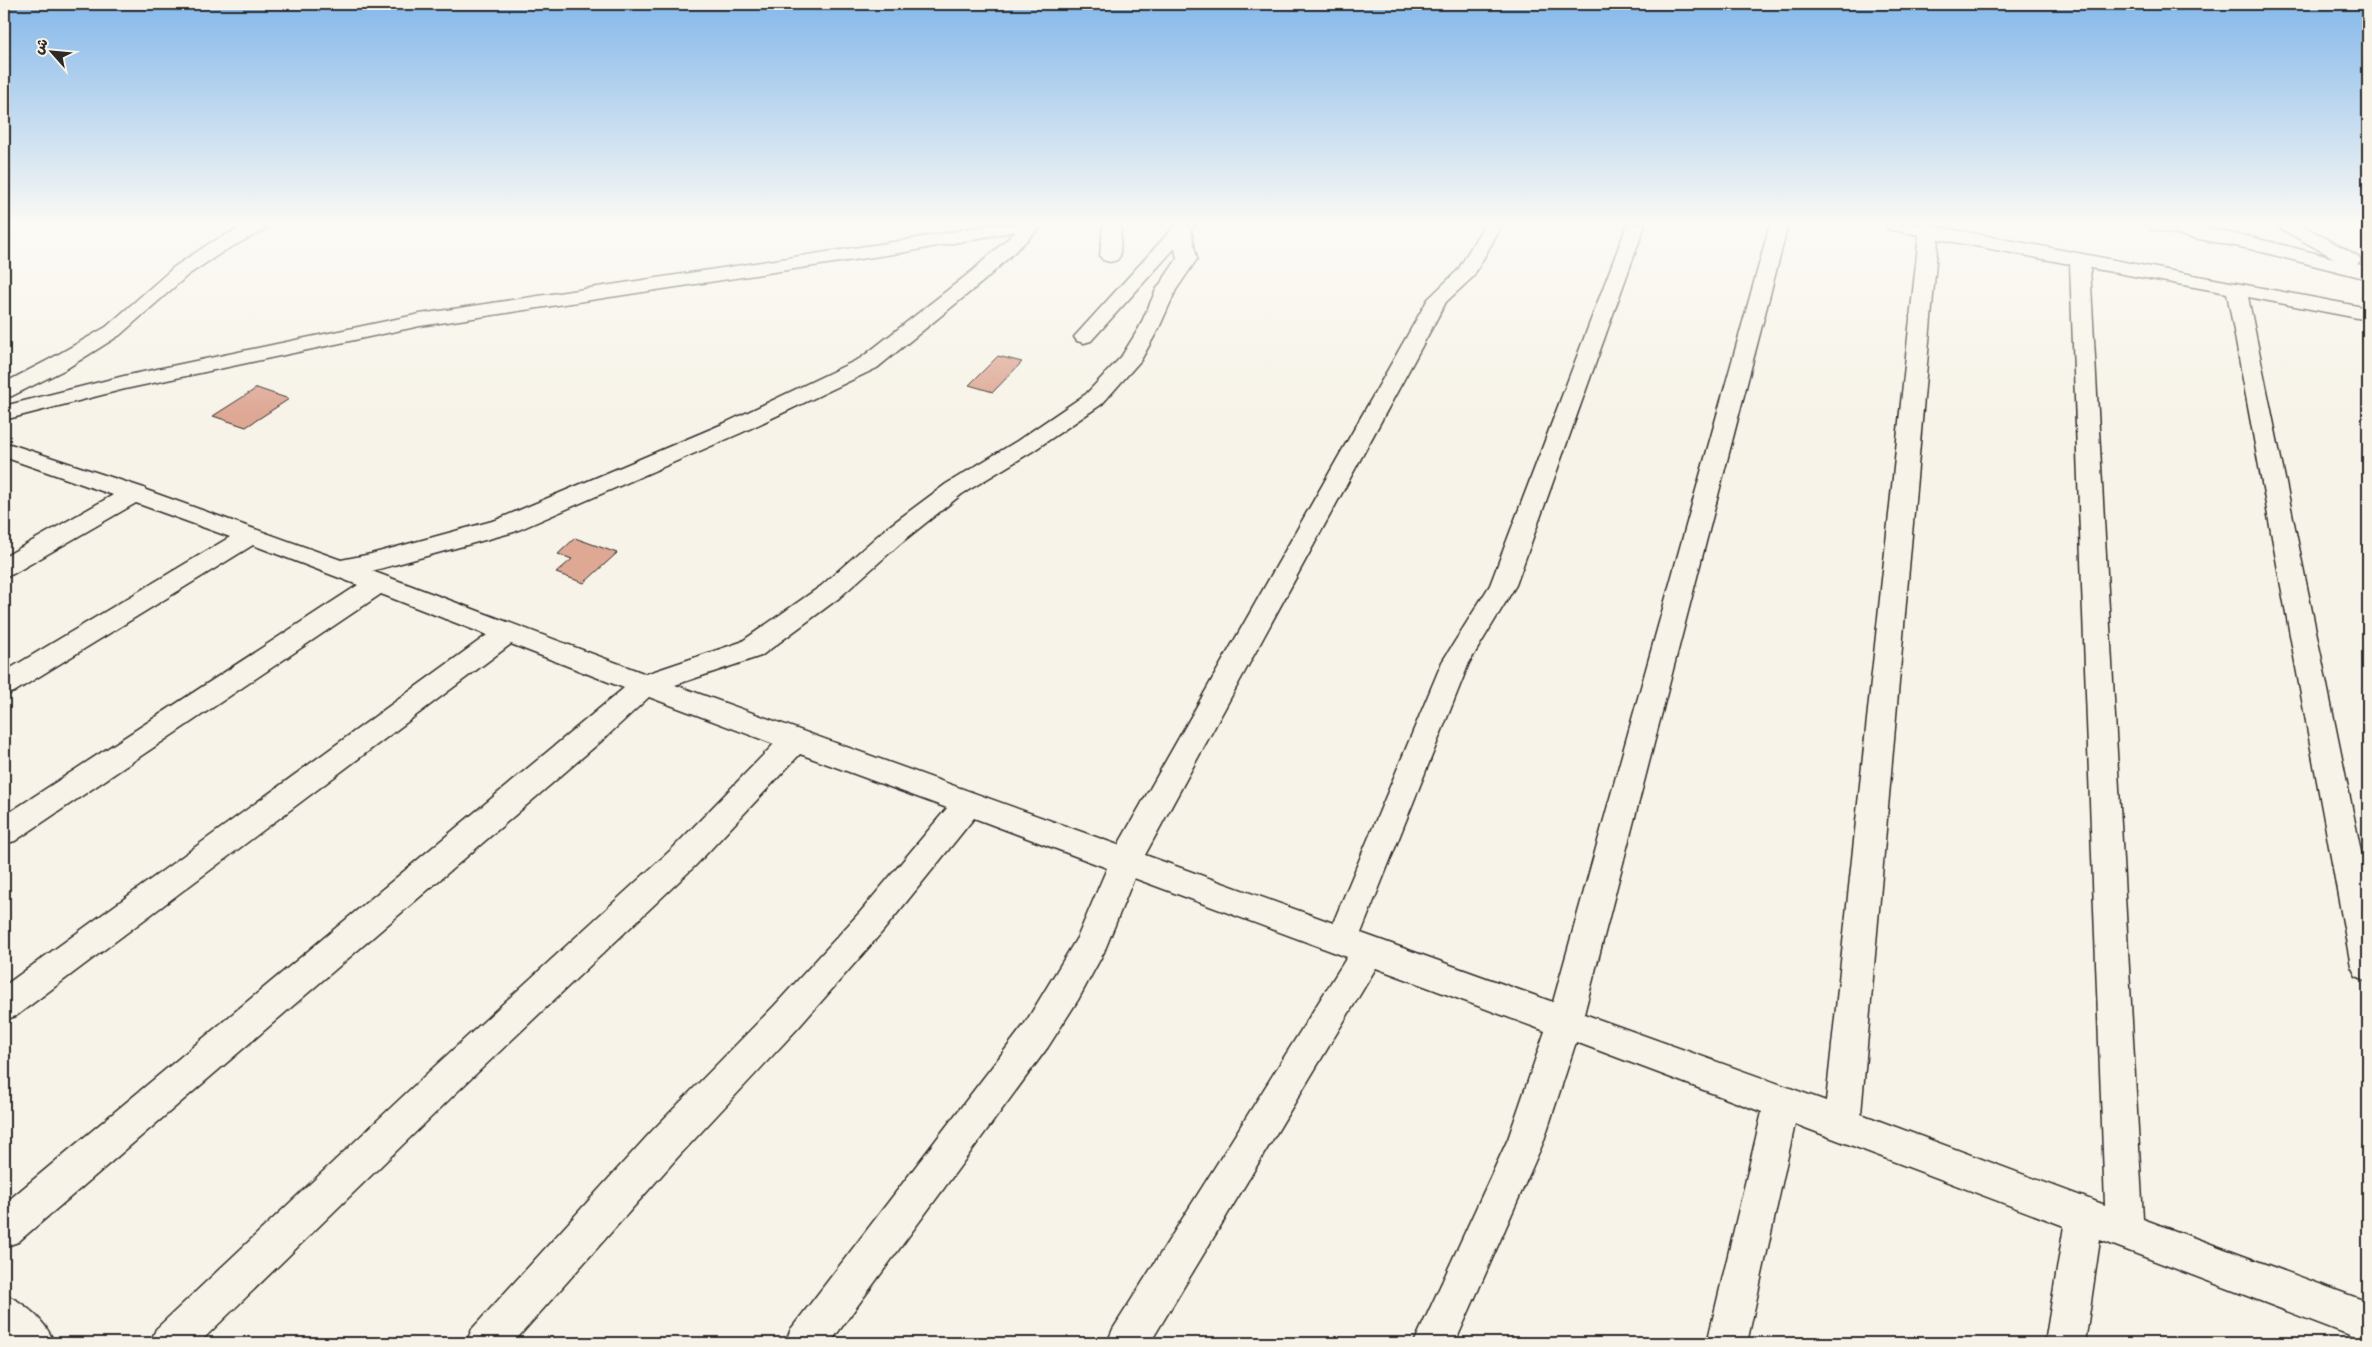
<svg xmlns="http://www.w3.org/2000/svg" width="2372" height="1347" viewBox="0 0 2372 1347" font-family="Pangolin,'Playpen Sans Arabic',sans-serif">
<rect width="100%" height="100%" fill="#f7f3e8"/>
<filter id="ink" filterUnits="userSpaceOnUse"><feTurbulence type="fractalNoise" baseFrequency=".02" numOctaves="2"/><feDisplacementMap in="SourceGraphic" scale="10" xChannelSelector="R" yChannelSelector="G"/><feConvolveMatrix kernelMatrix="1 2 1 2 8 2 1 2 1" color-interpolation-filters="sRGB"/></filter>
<g filter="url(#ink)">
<!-- building -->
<g fill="#dea895" stroke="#2b2b2b">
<path d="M998 356 1022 362 993 392 969 385Z"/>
<path d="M257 388 289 399 246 427 213 416Z"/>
<path d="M575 538 617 553 584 583 556 573 572 559 558 554Z"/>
</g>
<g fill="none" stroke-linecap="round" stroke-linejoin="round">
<!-- minor casing -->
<g stroke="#2b2b2b" stroke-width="3">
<g id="minor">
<path d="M245 225H268L266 229 224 251 188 275 120 335 66 369 12 396 4 398V383L50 359 106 327 174 267 210 243Z"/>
<path d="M989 225H1043L986 279 877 368 741 433 514 532 372 571 646 674 741 642 821 586 884 530 946 484 1017 441 1086 394 1121 357 1139 328 1156 290 1177 259 1175 248 1091 341 1084 343 1077 341 1074 337 1172 229V225H1195L1191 230 1197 259 1176 290 1159 328 1141 360 1102 404 1033 451 962 494 902 542 839 598 761 656 675 685 1118 845 1428 299 1458 270 1484 225H1502L1473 277 1446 302 1145 855 1333 923 1442 662 1490 585 1627 225H1645L1516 585 1469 663 1361 933 1553 1002 1770 225H1788L1584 1014 1826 1101 1919 235 1888 229 1886 225H1929L2368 308V320L2248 297 2368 886V981L2356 976 2351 966 2227 293 2090 268 2143 1219 2368 1302V1342L2100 1240 2085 1343H2045L2064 1226 1795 1124 1747 1343H1707L1762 1112 1576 1042 1543 1143 1455 1343H1414L1508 1139 1545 1031 1376 968 1150 1343H1107L1113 1329 1347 957 1134 878 1104 952 1078 1000 1048 1047 830 1343H785L791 1329 1024 1025 1078 936 1107 868 974 818 883 931 799 1027 677 1158 513 1343H466L472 1329 651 1132 775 1005 861 911 947 808 800 754 695 866 459 1090 199 1343H150L156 1329 434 1067 673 848 774 744 649 697 606 737 18 1242 4 1247V1204L624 688 511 644 16 1016 4 1020V986L487 635 381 594 15 841 4 844V816L358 585 253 545 14 692 4 695V672L230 537 136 503 13 574 4 577V557L113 495 4 457V442L144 488 146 490 341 560 371 554 496 520 725 423 861 358 972 271 1016 231 906 252 420 326 125 389 4 420V406L124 376 420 314 906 240ZM1938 239 2070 264 2105 1205 1861 1114Z"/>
<path d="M1103 225H1121L1120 256 1117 260 1110 262 1103 260 1100 256Z"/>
<path d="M2149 225H2187L2251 237 2334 258 2281 229 2279 225H2302L2358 256 2361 260 2357 264 2368 267V279L2250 249 2158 231 2151 229Z"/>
<path d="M4 1294C25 1303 46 1321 54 1343L4 1342Z"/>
</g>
</g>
<!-- minor -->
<use href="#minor" fill="#f7f3e8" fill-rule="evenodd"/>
</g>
</g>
<!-- sky -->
<linearGradient id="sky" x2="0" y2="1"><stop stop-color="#85b8ea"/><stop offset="0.54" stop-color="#fbfaf5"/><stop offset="1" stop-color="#fbfaf5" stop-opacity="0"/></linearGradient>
<rect width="2372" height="414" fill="url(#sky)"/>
<!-- margin -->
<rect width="2372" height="1347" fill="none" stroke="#f7f3e8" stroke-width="20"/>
<rect x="10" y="10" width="2352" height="1327" fill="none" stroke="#2b2b2b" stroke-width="2" filter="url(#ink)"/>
<!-- north arrow -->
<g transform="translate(52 52) rotate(297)" stroke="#f7f3e8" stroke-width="4" paint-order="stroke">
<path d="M0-4L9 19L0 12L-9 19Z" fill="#2b2b2b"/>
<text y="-8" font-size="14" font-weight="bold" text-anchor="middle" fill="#2b2b2b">ش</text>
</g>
</svg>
